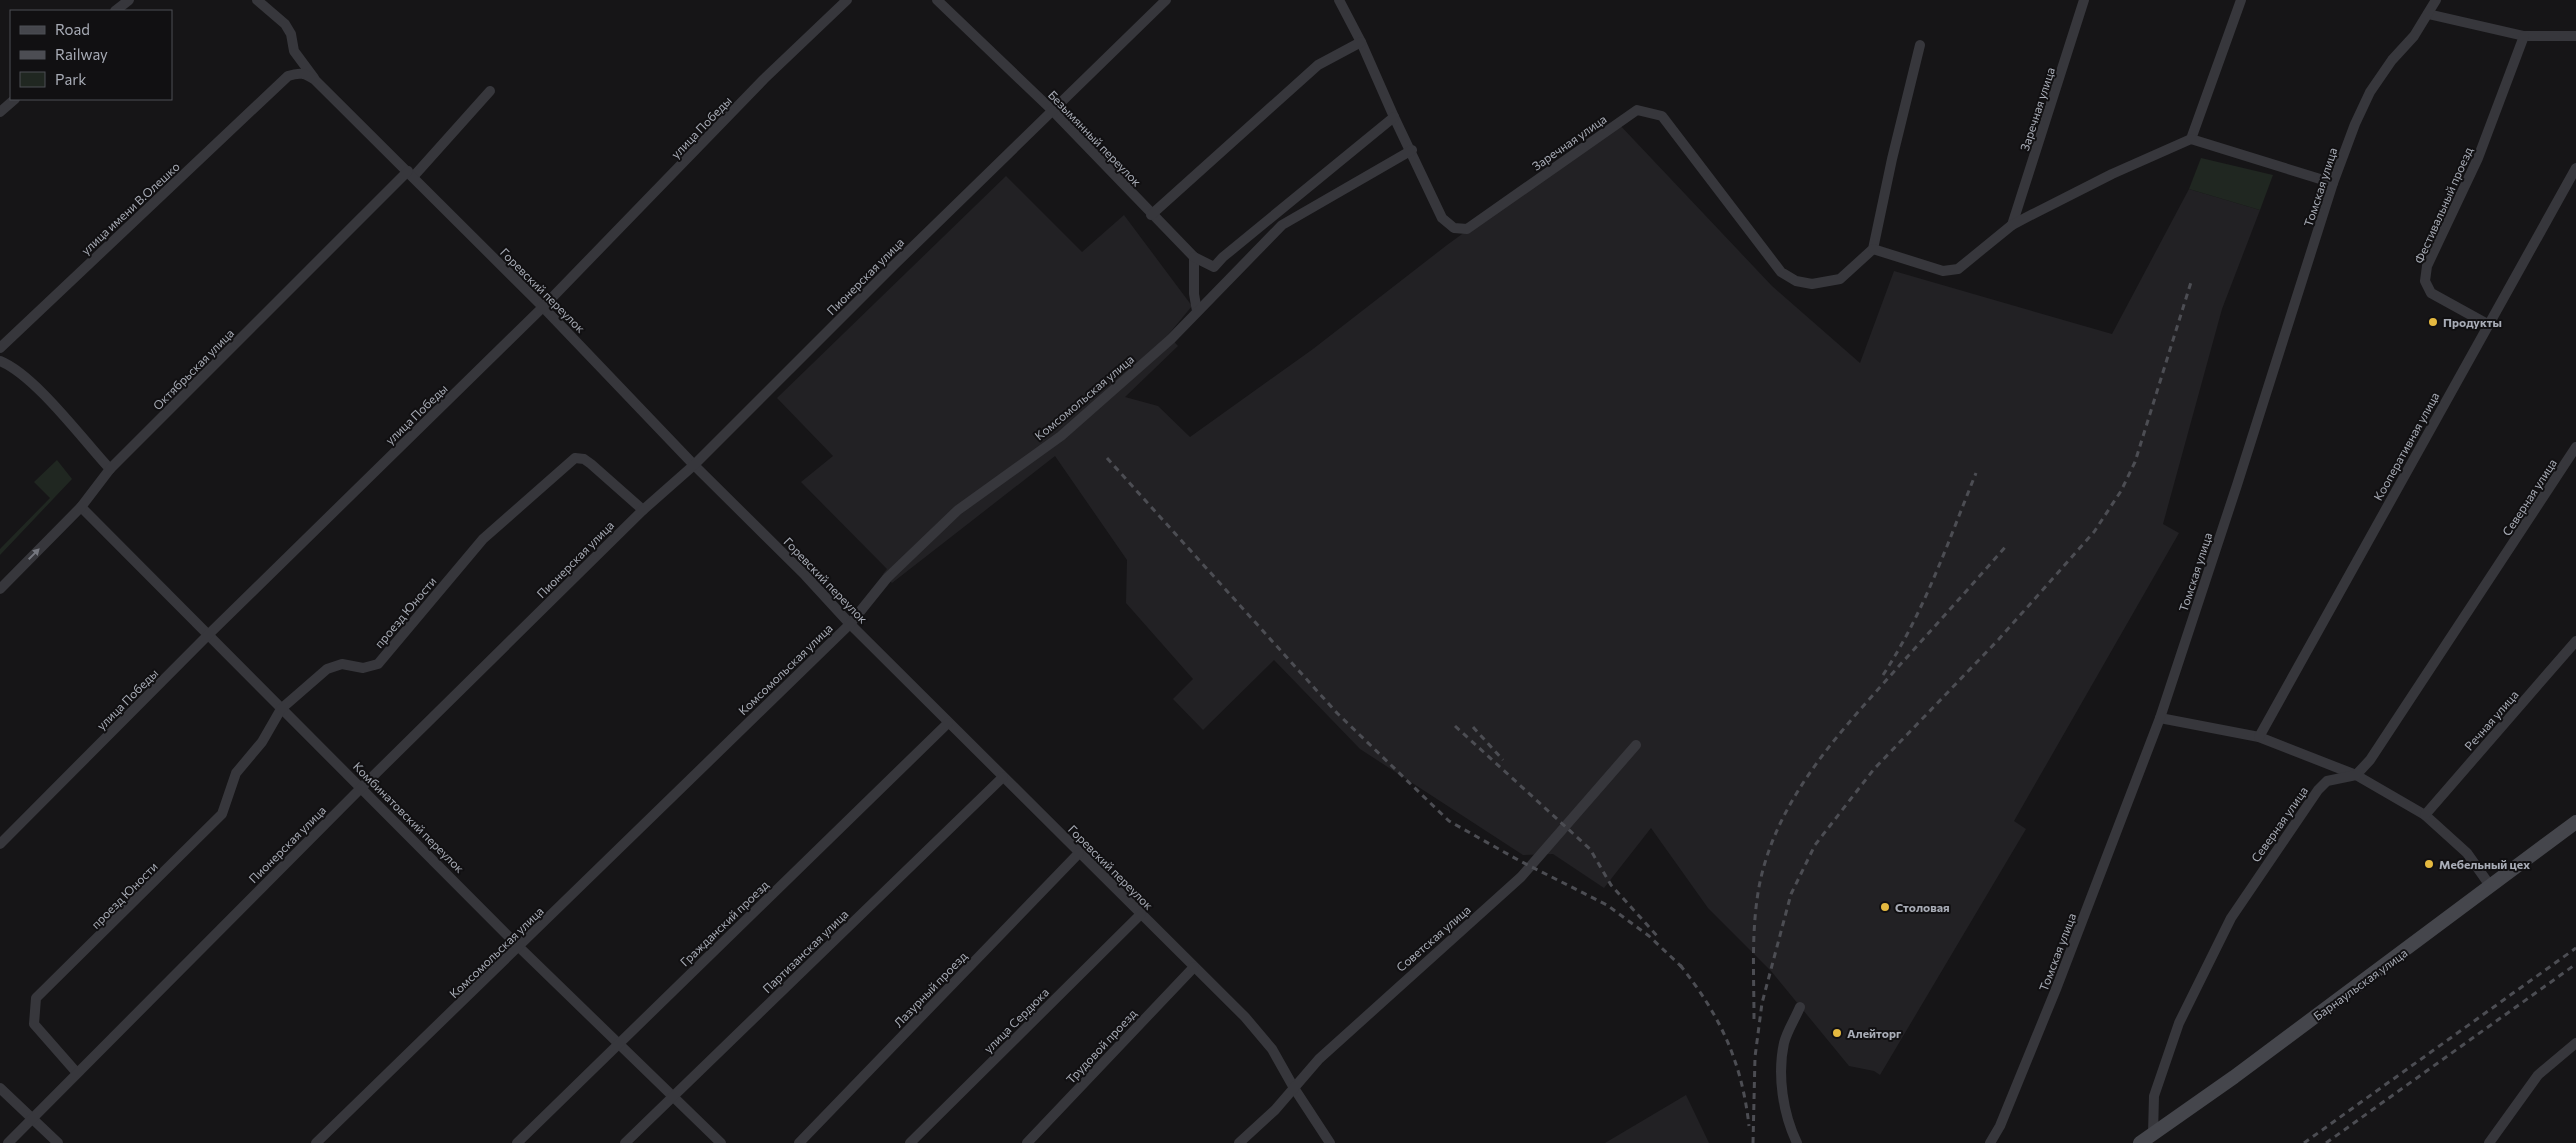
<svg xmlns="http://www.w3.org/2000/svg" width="2576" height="1143" viewBox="0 0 2576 1143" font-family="Commissioner,sans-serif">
<rect width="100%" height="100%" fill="#161517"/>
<!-- built -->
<g fill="#222124">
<path d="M1617 122 1772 286 1860 363 1894 271 2112 334 2189 189 2260 210 2222 309 2163 524 2179 533 2014 821 2026 829 1880 1075 1874 1071 1849 1066 1771 971 1708 908 1651 828 1604 888 1553 854 1523 855 1360 749 1274 660 1203 730 1173 699 1193 679 1126 603 1127 560 1055 456 892 583 883 574 887 569 801 482 833 456 777 398 1006 176 1082 252 1124 215 1192 306 1168 335 1178 346 1125 397 1158 406 1190 437 1313 349 1447 245Z"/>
<path d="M1686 1095 1709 1143H1605Z"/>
</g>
<!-- green -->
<g fill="#202721">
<path d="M2201 158 2273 175 2260 210 2189 189Z"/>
<path d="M57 460 72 479 0 555V549L50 498 34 482Z"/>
</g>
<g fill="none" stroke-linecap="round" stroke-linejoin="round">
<!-- street -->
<g stroke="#37373c" stroke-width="10">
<path d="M257 0 285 24 291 34 294 51 314 78"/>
<path d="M937 0 1053 111 1194 257V294L1197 311"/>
<path d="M1339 0 1361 42 1394 117 1442 218 1454 228 1467 229 1637 110 1662 116 1781 272 1796 281 1812 284 1840 279 1873 249 1892 159 1920 45"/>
<path d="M115 11 129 0"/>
<path d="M2428 14 2524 36H2576"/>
<path d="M0 112 15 99"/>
<path d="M2191 139 2241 0"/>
<path d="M413 177 490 91"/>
<path d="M1151 215 1318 65 1361 42"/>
<path d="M2012 225 2084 0"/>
<path d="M1873 249 1943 271 1958 269 2012 225 2033 214 2112 174 2191 139 2333 183"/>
<path d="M1194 257 1214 267 1223 257 1394 117"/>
<path d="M2489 325 2431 293 2425 281 2427 266 2478 158 2524 36"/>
<path d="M0 348 288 76C300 72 305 73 315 80L543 307 694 465 805 575 850 624 1245 1017 1272 1049 1294 1088 1330 1143"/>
<path d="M0 361C35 375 83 440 110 469"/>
<path d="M81 507 519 947 721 1143"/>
<path d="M0 589 81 507 110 469 408 171"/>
<path d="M2160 718 2259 737 2356 775 2425 815 2467 853 2491 887"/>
<path d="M2259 737 2576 168"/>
<path d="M2425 815 2576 641"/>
<path d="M0 844 209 634 543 307 764 79 847 0"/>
<path d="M77 1073 34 1024 36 998 222 814 236 773 262 742 281 709 327 669 342 664 363 668 378 664 483 539 575 458 584 459 591 464 643 510"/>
<path d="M0 1088 58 1143"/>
<path d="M2153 1134 2154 1096 2179 1023 2231 918 2318 790 2327 781 2356 775 2370 760 2576 447"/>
<path d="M8 1143 362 787 643 510 694 465 894 265 1166 0"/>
<path d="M316 1143 850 624 887 578 958 510 1061 436 1171 339 1282 225 1412 150"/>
<path d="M517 1143 948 723"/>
<path d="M625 1143 1003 777"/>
<path d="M799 1143 1079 853"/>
<path d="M910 1143 1141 914"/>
<path d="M1027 1143 1194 967"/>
<path d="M1239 1143 1275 1110 1319 1059 1521 877 1636 745"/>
<path d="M1797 1143C1783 1114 1777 1075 1784 1043 1787 1031 1795 1019 1800 1007"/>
<path d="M1990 1143 2000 1126 2056 989 2160 718 2237 485 2333 183 2355 124 2370 92 2392 60 2414 36 2436 0"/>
<path d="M2489 1143 2538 1075 2576 1043"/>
</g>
<!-- secondary -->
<path stroke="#45464c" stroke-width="14" d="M2140 1143 2234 1077 2576 822"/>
<!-- rail -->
<g stroke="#4c4d53" stroke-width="3" stroke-dasharray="6 5" stroke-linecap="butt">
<path d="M1107 458 1337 713 1449 821 1520 861 1607 905 1649 936 1684 969"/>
<path d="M1883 675C1924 613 1948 542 1976 473"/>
<path d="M1455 726 1590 849 1611 885 1659 938"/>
<path d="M1473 727 1503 760"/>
<path d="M1680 965C1720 1015 1742 1062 1749 1126"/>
<path d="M1754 1019C1754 975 1751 931 1759 887 1776 798 1841 731 1899 666 1935 626 1971 586 2007 545"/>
<path d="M1753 1143 1755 1057 1762 1003 1791 894 1815 845 1874 769 1999 639 2094 532 2121 491 2135 462 2192 279"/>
<path d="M2304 1143 2576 948"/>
<path d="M2326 1143 2576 964"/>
</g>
</g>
<!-- one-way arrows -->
<defs><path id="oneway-solid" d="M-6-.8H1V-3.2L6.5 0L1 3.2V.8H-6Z" transform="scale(1.25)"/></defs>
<use fill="#75777f" href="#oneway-solid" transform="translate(34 554) rotate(-45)"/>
<!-- markers -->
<g fill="#e5b940" stroke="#111012" stroke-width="2">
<circle cx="2433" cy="322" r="5"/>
<circle cx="2429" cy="864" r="5"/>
<circle cx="1885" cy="907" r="5"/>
<circle cx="1837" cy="1033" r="5"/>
</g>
<g text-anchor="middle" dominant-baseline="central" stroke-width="4" stroke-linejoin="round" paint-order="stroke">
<!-- street labels -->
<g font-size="12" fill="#a8acb6" stroke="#111012">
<text transform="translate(2037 109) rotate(-72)">Заречная улица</text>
<text transform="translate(701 127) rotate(-46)">улица Победы</text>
<text transform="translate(1095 138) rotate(46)">Безымянный переулок</text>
<text transform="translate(1569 142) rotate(-35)">Заречная улица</text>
<text transform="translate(2320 187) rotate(-72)">Томская улица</text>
<text transform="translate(2443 205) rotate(-66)">Фестивальный проезд</text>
<text transform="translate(130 208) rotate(-43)">улица имени В.Олешко</text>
<text transform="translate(865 276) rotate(-45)">Пионерская улица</text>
<text transform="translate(543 290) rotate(45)">Горевский переулок</text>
<text transform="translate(193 369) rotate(-45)">Октябрьская улица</text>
<text transform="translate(1084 397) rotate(-40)">Комсомольская улица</text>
<text transform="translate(416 414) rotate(-44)">улица Победы</text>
<text transform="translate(2406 446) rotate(-61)">Кооперативная улица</text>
<text transform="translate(2529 497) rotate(-57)">Северная улица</text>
<text transform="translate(575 559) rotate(-45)">Пионерская улица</text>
<text transform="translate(2195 572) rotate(-72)">Томская улица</text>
<text transform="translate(826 580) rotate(46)">Горевский переулок</text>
<text transform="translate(405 612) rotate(-50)">проезд Юности</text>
<text transform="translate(785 669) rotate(-44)">Комсомольская улица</text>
<text transform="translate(127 699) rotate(-45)">улица Победы</text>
<text transform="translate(2491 720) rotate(-49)">Речная улица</text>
<text transform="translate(409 817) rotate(45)">Комбинатовский переулок</text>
<text transform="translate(2279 824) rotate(-55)">Северная улица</text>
<text transform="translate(287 844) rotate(-45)">Пионерская улица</text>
<text transform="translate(1111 867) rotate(45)">Горевский переулок</text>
<text transform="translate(124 895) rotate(-45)">проезд Юности</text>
<text transform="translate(724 923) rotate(-44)">Гражданский проезд</text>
<text transform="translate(1433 938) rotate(-41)">Советская улица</text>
<text transform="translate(805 951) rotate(-44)">Партизанская улица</text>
<text transform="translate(496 952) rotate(-44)">Комсомольская улица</text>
<text transform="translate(2057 952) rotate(-69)">Томская улица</text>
<text transform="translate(2360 984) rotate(-36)">Барнаульская улица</text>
<text transform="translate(930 989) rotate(-46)">Лазурный проезд</text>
<text transform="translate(1016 1020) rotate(-45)">улица Сердюка</text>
<text transform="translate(1101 1046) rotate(-47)">Трудовой проезд</text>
</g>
<!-- poi labels -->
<g font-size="12" font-weight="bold" fill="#a8acb6" stroke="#111012" text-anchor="start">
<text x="2443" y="322">Продукты</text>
<text x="2439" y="864">Мебельный цех</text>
<text x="1895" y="907">Столовая</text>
<text x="1847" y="1033">Алейторг</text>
</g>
</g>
<!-- legend -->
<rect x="10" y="10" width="162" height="90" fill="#111012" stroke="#4d4e54"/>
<rect x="20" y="26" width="25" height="8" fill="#45464c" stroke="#4d4e54"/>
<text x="55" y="35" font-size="15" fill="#a8acb6">Road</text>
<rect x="20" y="51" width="25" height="8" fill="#4c4d53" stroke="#4d4e54"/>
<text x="55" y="60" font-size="15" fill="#a8acb6">Railway</text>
<rect x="20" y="72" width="25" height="15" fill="#202721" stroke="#4d4e54"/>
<text x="55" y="85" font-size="15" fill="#a8acb6">Park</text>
</svg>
